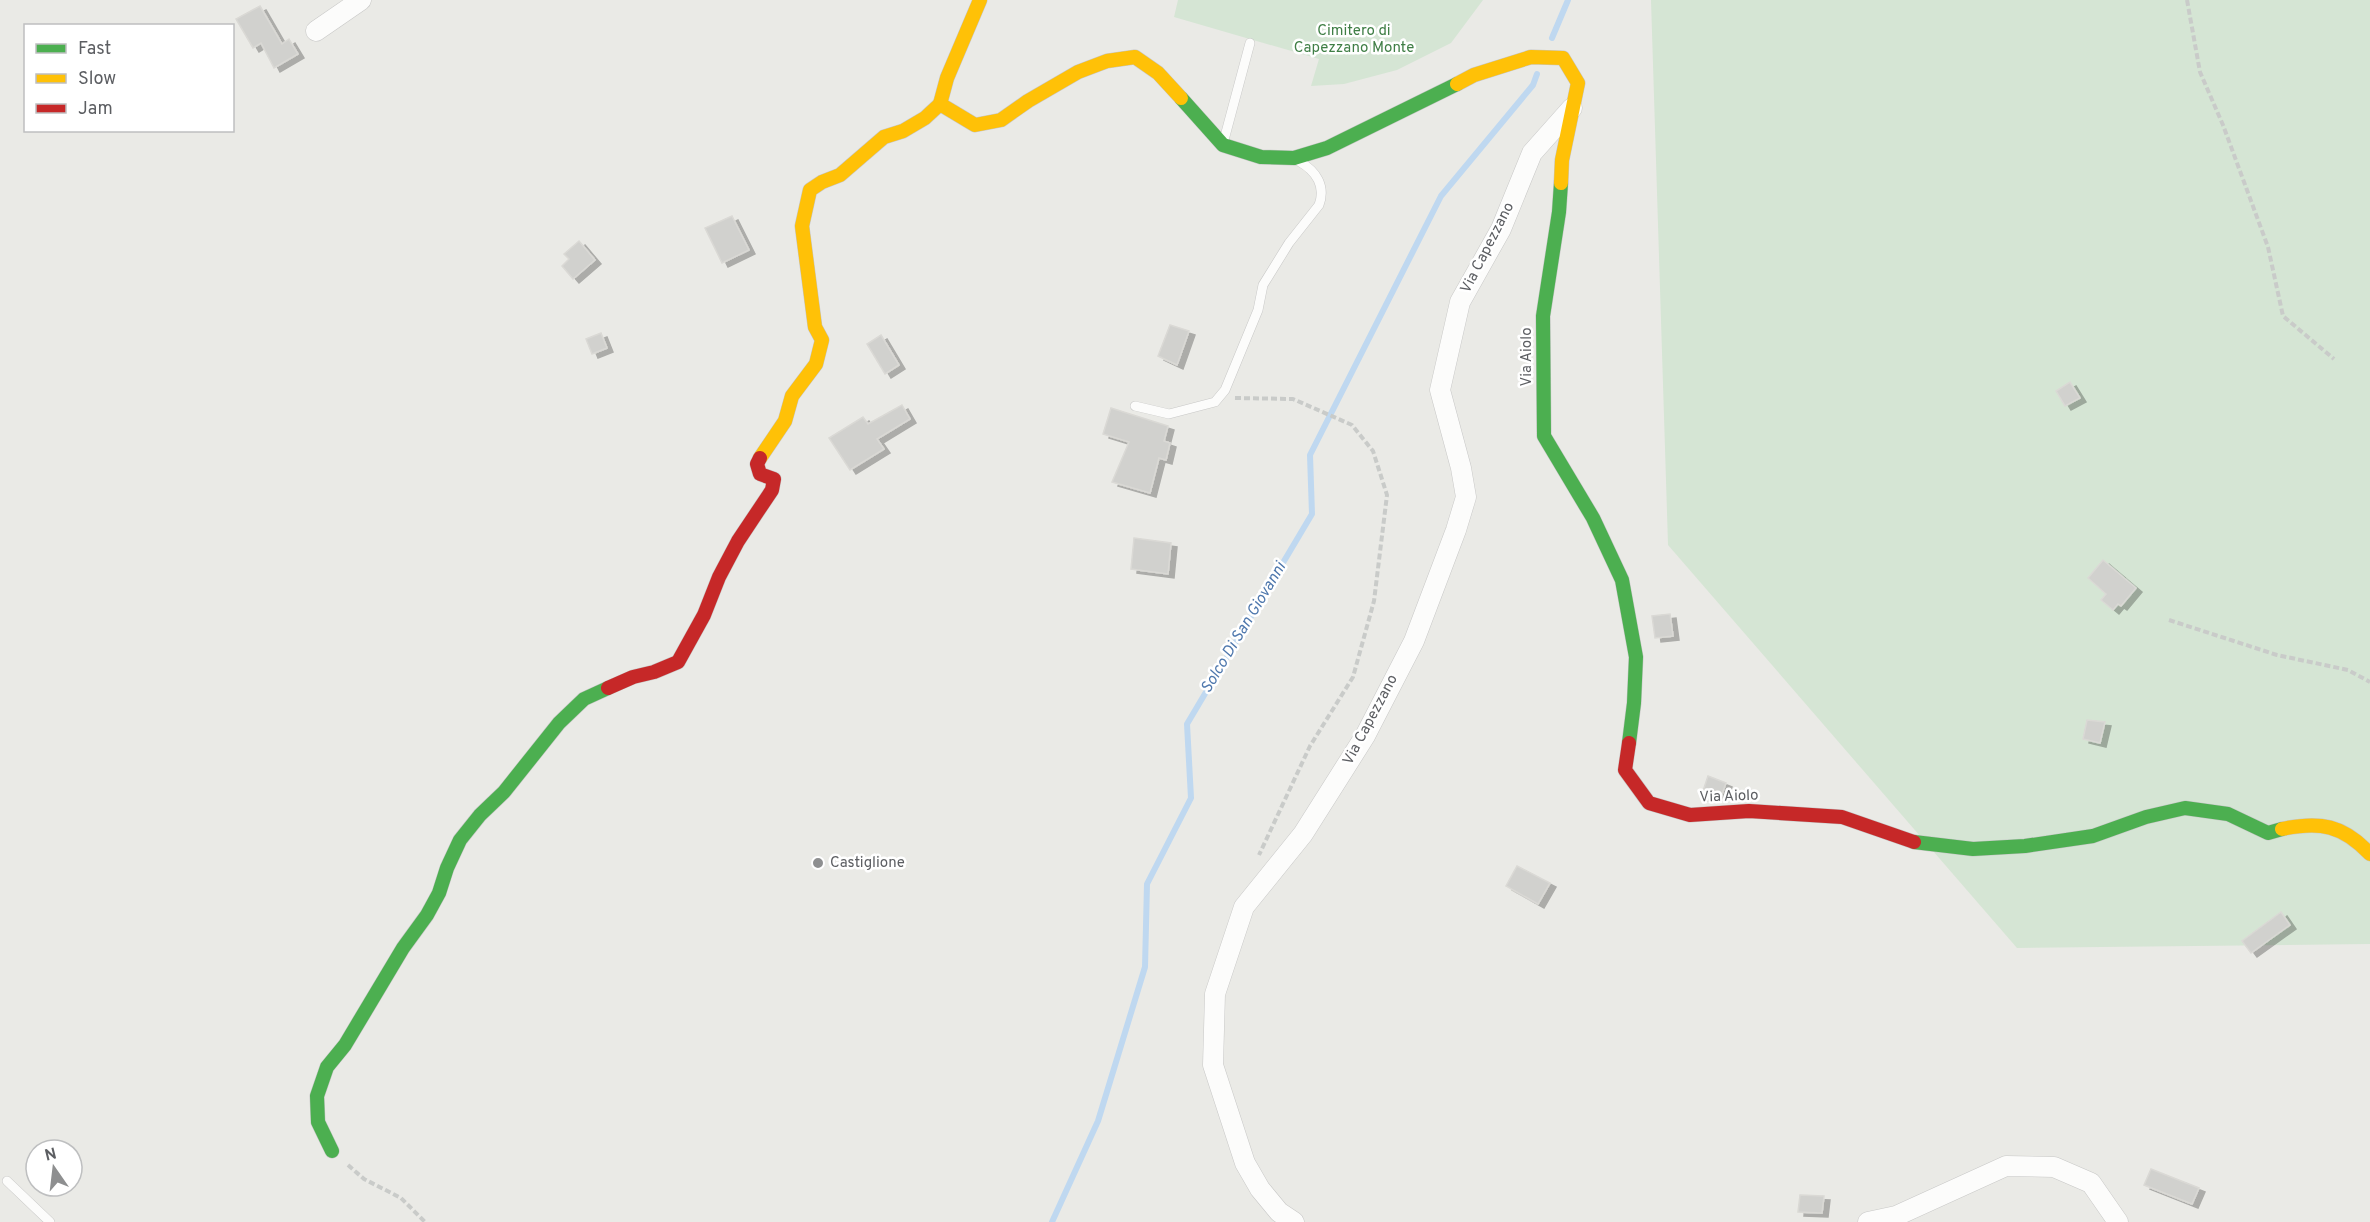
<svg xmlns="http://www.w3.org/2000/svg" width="2370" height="1222" viewBox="0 0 2370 1222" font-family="Overpass,sans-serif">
<defs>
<filter id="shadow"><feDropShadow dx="6" dy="4" stdDeviation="0" flood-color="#0004"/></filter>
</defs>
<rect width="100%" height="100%" fill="#eaeae6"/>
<!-- green -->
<g fill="#d5e5d4">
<path d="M1178 0H1483L1451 43 1397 70 1344 84 1311 86 1319 59 1174 17Z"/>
<path d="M1651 0H2370V944L2017 948 1668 545Z"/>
</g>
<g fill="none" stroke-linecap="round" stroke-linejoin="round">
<!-- stream -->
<g stroke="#bfd8f0" stroke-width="6">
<path d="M1552 38 1568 0"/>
<path d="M1052 1222 1098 1121 1145 967 1147 884 1191 798 1187 724 1312 514 1310 455 1441 196 1533 85 1537 74"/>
</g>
</g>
<!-- building -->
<g fill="#d1d1ce" stroke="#dad9d5" stroke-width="1.5" filter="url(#shadow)">
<path d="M260 6 282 44 289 39 298 54 274 68 261 43 253 48 236 19Z"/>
<path d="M732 216 749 250 722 263 705 228Z"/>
<path d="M579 241 595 260 573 279 562 266 569 259 564 254Z"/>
<path d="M1170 325 1189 331 1177 365 1158 356Z"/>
<path d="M601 333 607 348 592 354 586 339Z"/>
<path d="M881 335 899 365 885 374 867 344Z"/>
<path d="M2070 382 2080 398 2065 406 2056 391Z"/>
<path d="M902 405 910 419 877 439 884 449 850 470 829 438 863 417 868 424Z"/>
<path d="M1111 408 1168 426 1164 441 1170 443 1166 460 1159 458 1150 493 1112 482 1129 442 1103 434Z"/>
<path d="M1134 538 1171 543 1168 574 1131 569Z"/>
<path d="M2103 560 2136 588 2121 606 2118 604 2113 610 2101 600 2106 594 2088 578Z"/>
<path d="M1670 614 1673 636 1655 638 1652 616Z"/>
<path d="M2087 720 2105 722 2100 743 2083 739Z"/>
<path d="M1708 776 1726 783 1721 797H1701Z"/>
<path d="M1517 866 1550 883 1538 904 1506 886Z"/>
<path d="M2281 912 2290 925 2251 953 2242 941Z"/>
<path d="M2151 1169 2199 1188 2192 1204 2144 1185Z"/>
<path d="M1800 1195 1824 1196 1822 1213 1798 1212Z"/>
</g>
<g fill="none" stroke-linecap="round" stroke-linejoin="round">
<!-- lane casing -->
<g stroke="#c8c8c7" stroke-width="10">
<g id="lane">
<path d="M1224 140 1250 43"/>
<path d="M1135 406 1169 414 1215 402 1225 390 1258 310 1263 285 1289 243 1319 205C1326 186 1316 171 1300 162"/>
<path d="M7 1181 50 1222"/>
</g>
</g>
<!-- street casing -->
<g stroke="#c8c8c7" stroke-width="21">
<g id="street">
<path d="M316 31 361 0"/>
<path d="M1294 1222 1279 1212 1260 1189 1245 1163 1213 1065 1215 994 1244 907 1303 834 1365 736 1414 641 1456 530 1466 497 1461 468 1440 390 1460 302 1501 229 1532 153 1572 108"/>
<path d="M1868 1222 1896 1216 2006 1166 2054 1167 2091 1183 2118 1222"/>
</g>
</g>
<!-- fast casing -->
<g stroke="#c6c6c6" stroke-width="15">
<g id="fast">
<path d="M1181 98 1223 145 1261 157 1294 158 1327 148 1457 84"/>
<path d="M1561 183 1559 212 1543 316 1544 436 1593 518 1622 580 1636 657 1634 703 1629 743"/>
<path d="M1914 842 1973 849 2025 846 2093 836 2146 817 2185 808 2228 814 2268 833 2282 829"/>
<path d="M332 1151 318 1122 317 1096 327 1067 345 1045 403 948 427 915 439 893 447 868 460 840 480 815 504 792 559 723 584 699 608 688"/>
</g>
</g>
<!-- slow casing -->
<g stroke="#c6c6c6" stroke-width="15">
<g id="slow">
<path d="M980 0 947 78 940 104 975 125 1001 120 1028 101 1078 72 1107 61 1135 57 1158 73 1181 98"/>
<path d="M1457 84 1474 75 1531 57 1563 58 1578 83 1562 160 1561 183"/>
<path d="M760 458 785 421 792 396 816 364 822 340 815 327 802 226 810 190 822 182 840 175 884 137 903 131 925 118 940 104"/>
<path d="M2282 829C2320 821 2343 825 2370 854"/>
</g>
</g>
<!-- jam casing -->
<g stroke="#c6c6c6" stroke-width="15">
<g id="jam">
<path d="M608 688 633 677 654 672 678 662 704 615 719 577 738 541 772 490 774 479 760 474 757 464 760 458"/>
<path d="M1629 743 1625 770 1649 803 1690 815 1749 811 1842 817 1914 842"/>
</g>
</g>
<!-- path -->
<g stroke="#c9cbc9" stroke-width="4" stroke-dasharray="6 3" stroke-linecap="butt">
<path d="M2187 0 2200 72 2223 125 2268 247 2283 316 2334 359"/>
<path d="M1235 398 1293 399 1352 425 1373 451 1387 495 1374 601 1353 677 1310 746 1259 855"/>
<path d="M2169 620 2277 655 2348 670 2370 682"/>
<path d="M348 1165 364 1179 401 1198 425 1222"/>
</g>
<!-- lane -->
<use href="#lane" stroke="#fcfcfb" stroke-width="9"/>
<!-- street -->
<use href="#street" stroke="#fcfcfb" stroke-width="20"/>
<!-- fast -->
<use href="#fast" stroke="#4caf50" stroke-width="14"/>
<!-- slow -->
<use href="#slow" stroke="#ffc107" stroke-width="14"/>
<!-- jam -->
<use href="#jam" stroke="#c62828" stroke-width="14"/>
</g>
<!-- markers -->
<circle fill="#8e8f90" stroke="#fff" stroke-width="2" cx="818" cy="863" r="6"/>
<g text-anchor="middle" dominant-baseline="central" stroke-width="5" stroke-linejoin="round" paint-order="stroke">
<!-- park labels -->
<g font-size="15" fill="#3f7e45" stroke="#fff">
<text x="1354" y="31">Cimitero di<tspan x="1354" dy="17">Capezzano Monte</tspan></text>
</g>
<!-- street labels -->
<g font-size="15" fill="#5c5e62" stroke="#fff">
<text transform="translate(1488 248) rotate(-63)">Via Capezzano</text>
<text transform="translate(1527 357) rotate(-90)">Via Aiolo</text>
<text transform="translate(1371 720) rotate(-62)">Via Capezzano</text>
<text transform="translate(1729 797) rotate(-2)">Via Aiolo</text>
</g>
<!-- poi labels -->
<g font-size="15" fill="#5c5e62" stroke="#fff" text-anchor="start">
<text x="830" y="863">Castiglione</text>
</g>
<!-- water labels -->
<g font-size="16" font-style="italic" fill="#4f78ad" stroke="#fff">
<text transform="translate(1244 628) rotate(-59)">Solco Di San Giovanni</text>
</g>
</g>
<!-- legend -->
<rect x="24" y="24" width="210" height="108" fill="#ffffff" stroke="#bebfc0" stroke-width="1.5"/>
<rect x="36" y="44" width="30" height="9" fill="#4caf50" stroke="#bebfc0" stroke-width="1.5"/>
<text x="78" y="54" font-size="18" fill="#5c5e62">Fast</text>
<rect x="36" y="74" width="30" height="9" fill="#ffc107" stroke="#bebfc0" stroke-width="1.5"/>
<text x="78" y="84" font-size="18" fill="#5c5e62">Slow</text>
<rect x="36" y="104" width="30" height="9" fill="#c62828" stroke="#bebfc0" stroke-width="1.5"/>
<text x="78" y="114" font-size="18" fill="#5c5e62">Jam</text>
<!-- north arrow -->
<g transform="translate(54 1168) rotate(346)"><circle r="28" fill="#ffffff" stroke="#bebfc0" stroke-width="1.5"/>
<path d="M0-4.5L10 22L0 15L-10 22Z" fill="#8e8f90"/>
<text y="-9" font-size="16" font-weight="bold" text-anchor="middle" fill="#5c5e62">N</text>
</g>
</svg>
